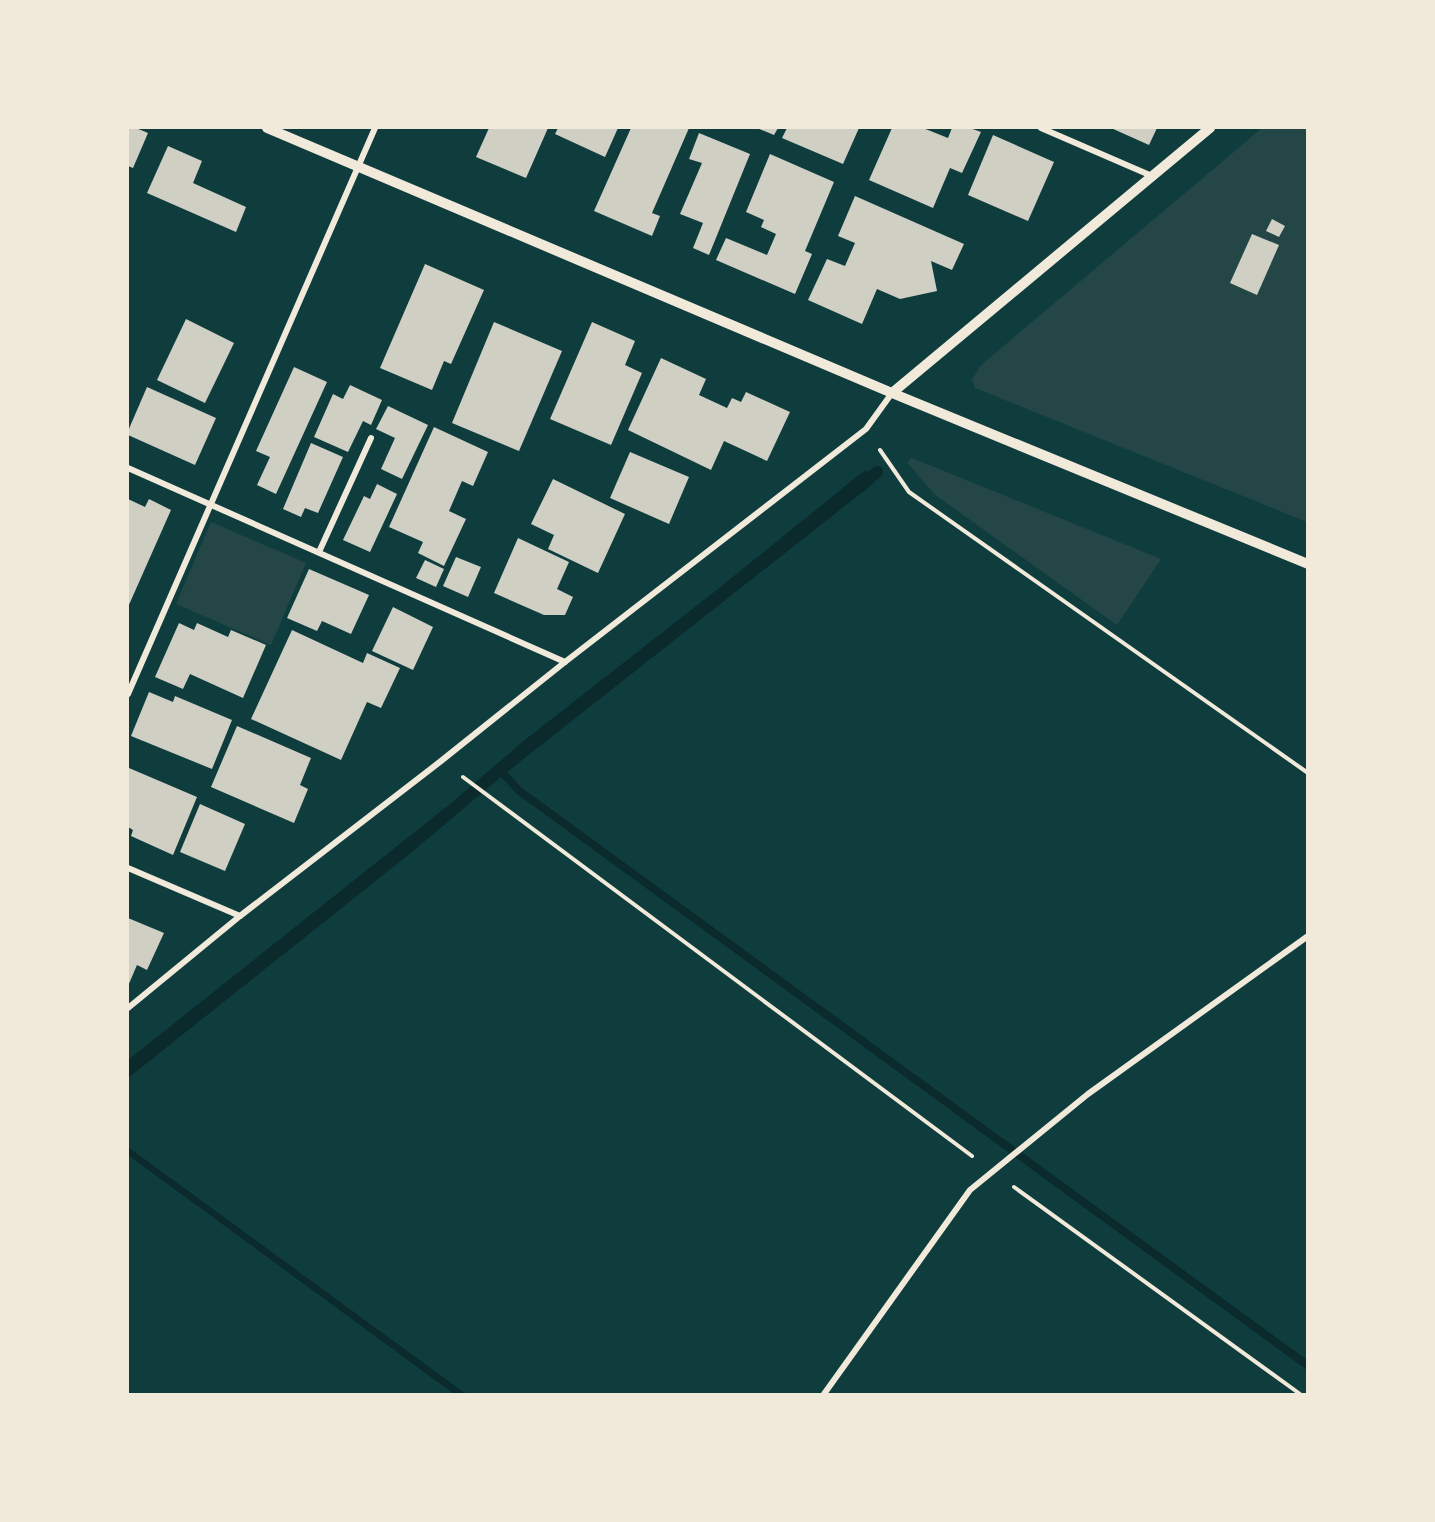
<svg xmlns="http://www.w3.org/2000/svg" width="1435" height="1522" viewBox="0 0 1435 1522" font-family="'Public Sans',sans-serif">
<rect width="100%" height="100%" fill="#0f3d3e"/>
<!-- green -->
<g fill="#244646">
<path d="M1262 128H1307V522L975 388 972 380 980 366Z"/>
<path d="M912 458 1161 559 1117 625 934 494 907 462Z"/>
<path d="M211 522 306 563 271 645 176 604Z"/>
</g>
<!-- water -->
<g fill="#0a2a2b">
<path d="M865 470 874 483 507 772 522 788 1307 1360V1370L517 794 501 777 407 856 128 1078V1060L450 804 521 743 718 589Z"/>
<path d="M128 1147 466 1394H454L128 1155Z"/>
</g>
<g fill="none" stroke-linecap="round" stroke-linejoin="round">
<!-- stream -->
<path stroke="#0a2a2b" stroke-width="12" d="M859 486 877 472"/>
</g>
<!-- building -->
<g fill="#cfcfc3">
<path d="M128 128H136L148 133 133 168 128 166Z"/>
<path d="M489 128H548L526 178 476 157Z"/>
<path d="M558 128H618L605 157 555 134Z"/>
<path d="M631 128H689L652 213 660 216 652 236 594 211Z"/>
<path d="M757 128H778L774 135Z"/>
<path d="M787 128H859L843 164 782 138Z"/>
<path d="M892 128H923L948 138 952 128H970L981 132 962 173 950 168 933 208 869 180Z"/>
<path d="M1111 128H1157L1149 145Z"/>
<path d="M699 133 750 154 709 255 693 248 703 223 680 214 702 163 689 159Z"/>
<path d="M993 135 1054 162 1028 221 968 195Z"/>
<path d="M168 146 202 161 193 183 246 207 236 232 147 193Z"/>
<path d="M770 154 834 182 805 251 812 254 795 294 716 260 726 238 767 255 776 234 761 227 764 220 746 212Z"/>
<path d="M855 196 964 244 952 270 931 261 937 291 900 299 877 289 862 324 808 300 827 259 845 266 855 243 838 236Z"/>
<path d="M1272 219 1285 226 1279 237 1266 231Z"/>
<path d="M1252 234 1279 245 1257 295 1230 283Z"/>
<path d="M425 264 484 290 451 364 444 361 432 390 380 368Z"/>
<path d="M186 319 234 343 205 403 157 380Z"/>
<path d="M494 322 562 351 519 451 452 423Z"/>
<path d="M592 322 635 341 625 365 642 373 611 445 550 419Z"/>
<path d="M661 358 706 379 699 395 727 408 732 398 741 402 746 392 790 412 767 461 724 441 711 470 628 430Z"/>
<path d="M294 367 327 382 276 494 257 485 270 457 256 451Z"/>
<path d="M350 385 382 400 371 425 363 421 348 452 314 437 333 394 343 399Z"/>
<path d="M147 387 216 418 195 465 128 435V431Z"/>
<path d="M388 406 428 425 402 479 381 469 395 438 376 429Z"/>
<path d="M434 427 488 452 473 486 462 481 449 511 466 519 444 566 418 553 423 542 389 527Z"/>
<path d="M311 443 343 457 318 513 305 508 301 517 283 509Z"/>
<path d="M630 452 689 477 669 524 610 498Z"/>
<path d="M553 479 625 514 598 573 548 549 554 535 531 524Z"/>
<path d="M377 484 397 494 370 552 343 540 364 496 370 499Z"/>
<path d="M128 499 145 507 149 499 171 510 128 607Z"/>
<path d="M518 538 569 562 557 589 573 597 565 615H544L494 593Z"/>
<path d="M456 557 481 567 468 597 443 586Z"/>
<path d="M425 560 444 569 436 587 416 578Z"/>
<path d="M309 569 369 595 351 634 322 621 317 631 287 618Z"/>
<path d="M393 607 433 627 413 670 372 651Z"/>
<path d="M179 623 194 630 197 623 228 637 231 630 266 645 243 698 190 674 183 689 155 677Z"/>
<path d="M292 630 363 663 367 653 400 668 381 708 367 702 341 760 251 719Z"/>
<path d="M149 692 173 702 175 696 232 720 212 769 131 736Z"/>
<path d="M237 726 311 758 300 785 308 789 294 823 211 787Z"/>
<path d="M129 768 197 797 173 855 131 836 133 830 128 827V772Z"/>
<path d="M200 804 245 824 225 871 180 852Z"/>
<path d="M128 918 164 933 147 970 137 965 128 986Z"/>
</g>
<g fill="none" stroke-linecap="round" stroke-linejoin="round">
<!-- path -->
<g stroke="#f1e9da" stroke-width="4">
<path d="M880 450 909 492 1308 773"/>
<path d="M463 777 972 1156"/>
<path d="M1014 1187 1300 1394"/>
</g>
<!-- minor -->
<g stroke="#f1e9da" stroke-width="6">
<path d="M1041 128 1152 176"/>
<path d="M128 468 565 662"/>
<path d="M319 552 371 438"/>
<path d="M128 694 375 128"/>
<path d="M128 868 240 916"/>
<path d="M128 1008 240 916 441 761 565 662 866 429 892 393"/>
<path d="M824 1394 970 1190 1088 1094 1308 936"/>
</g>
<!-- tertiary -->
<g stroke="#f1e9da" stroke-width="10">
<path d="M267 128 892 393 1308 564"/>
<path d="M892 393 1210 128"/>
</g>
</g>
<!-- border -->
<rect width="1435" height="1522" fill="none" stroke="#f1e9da" stroke-width="258"/>
</svg>
